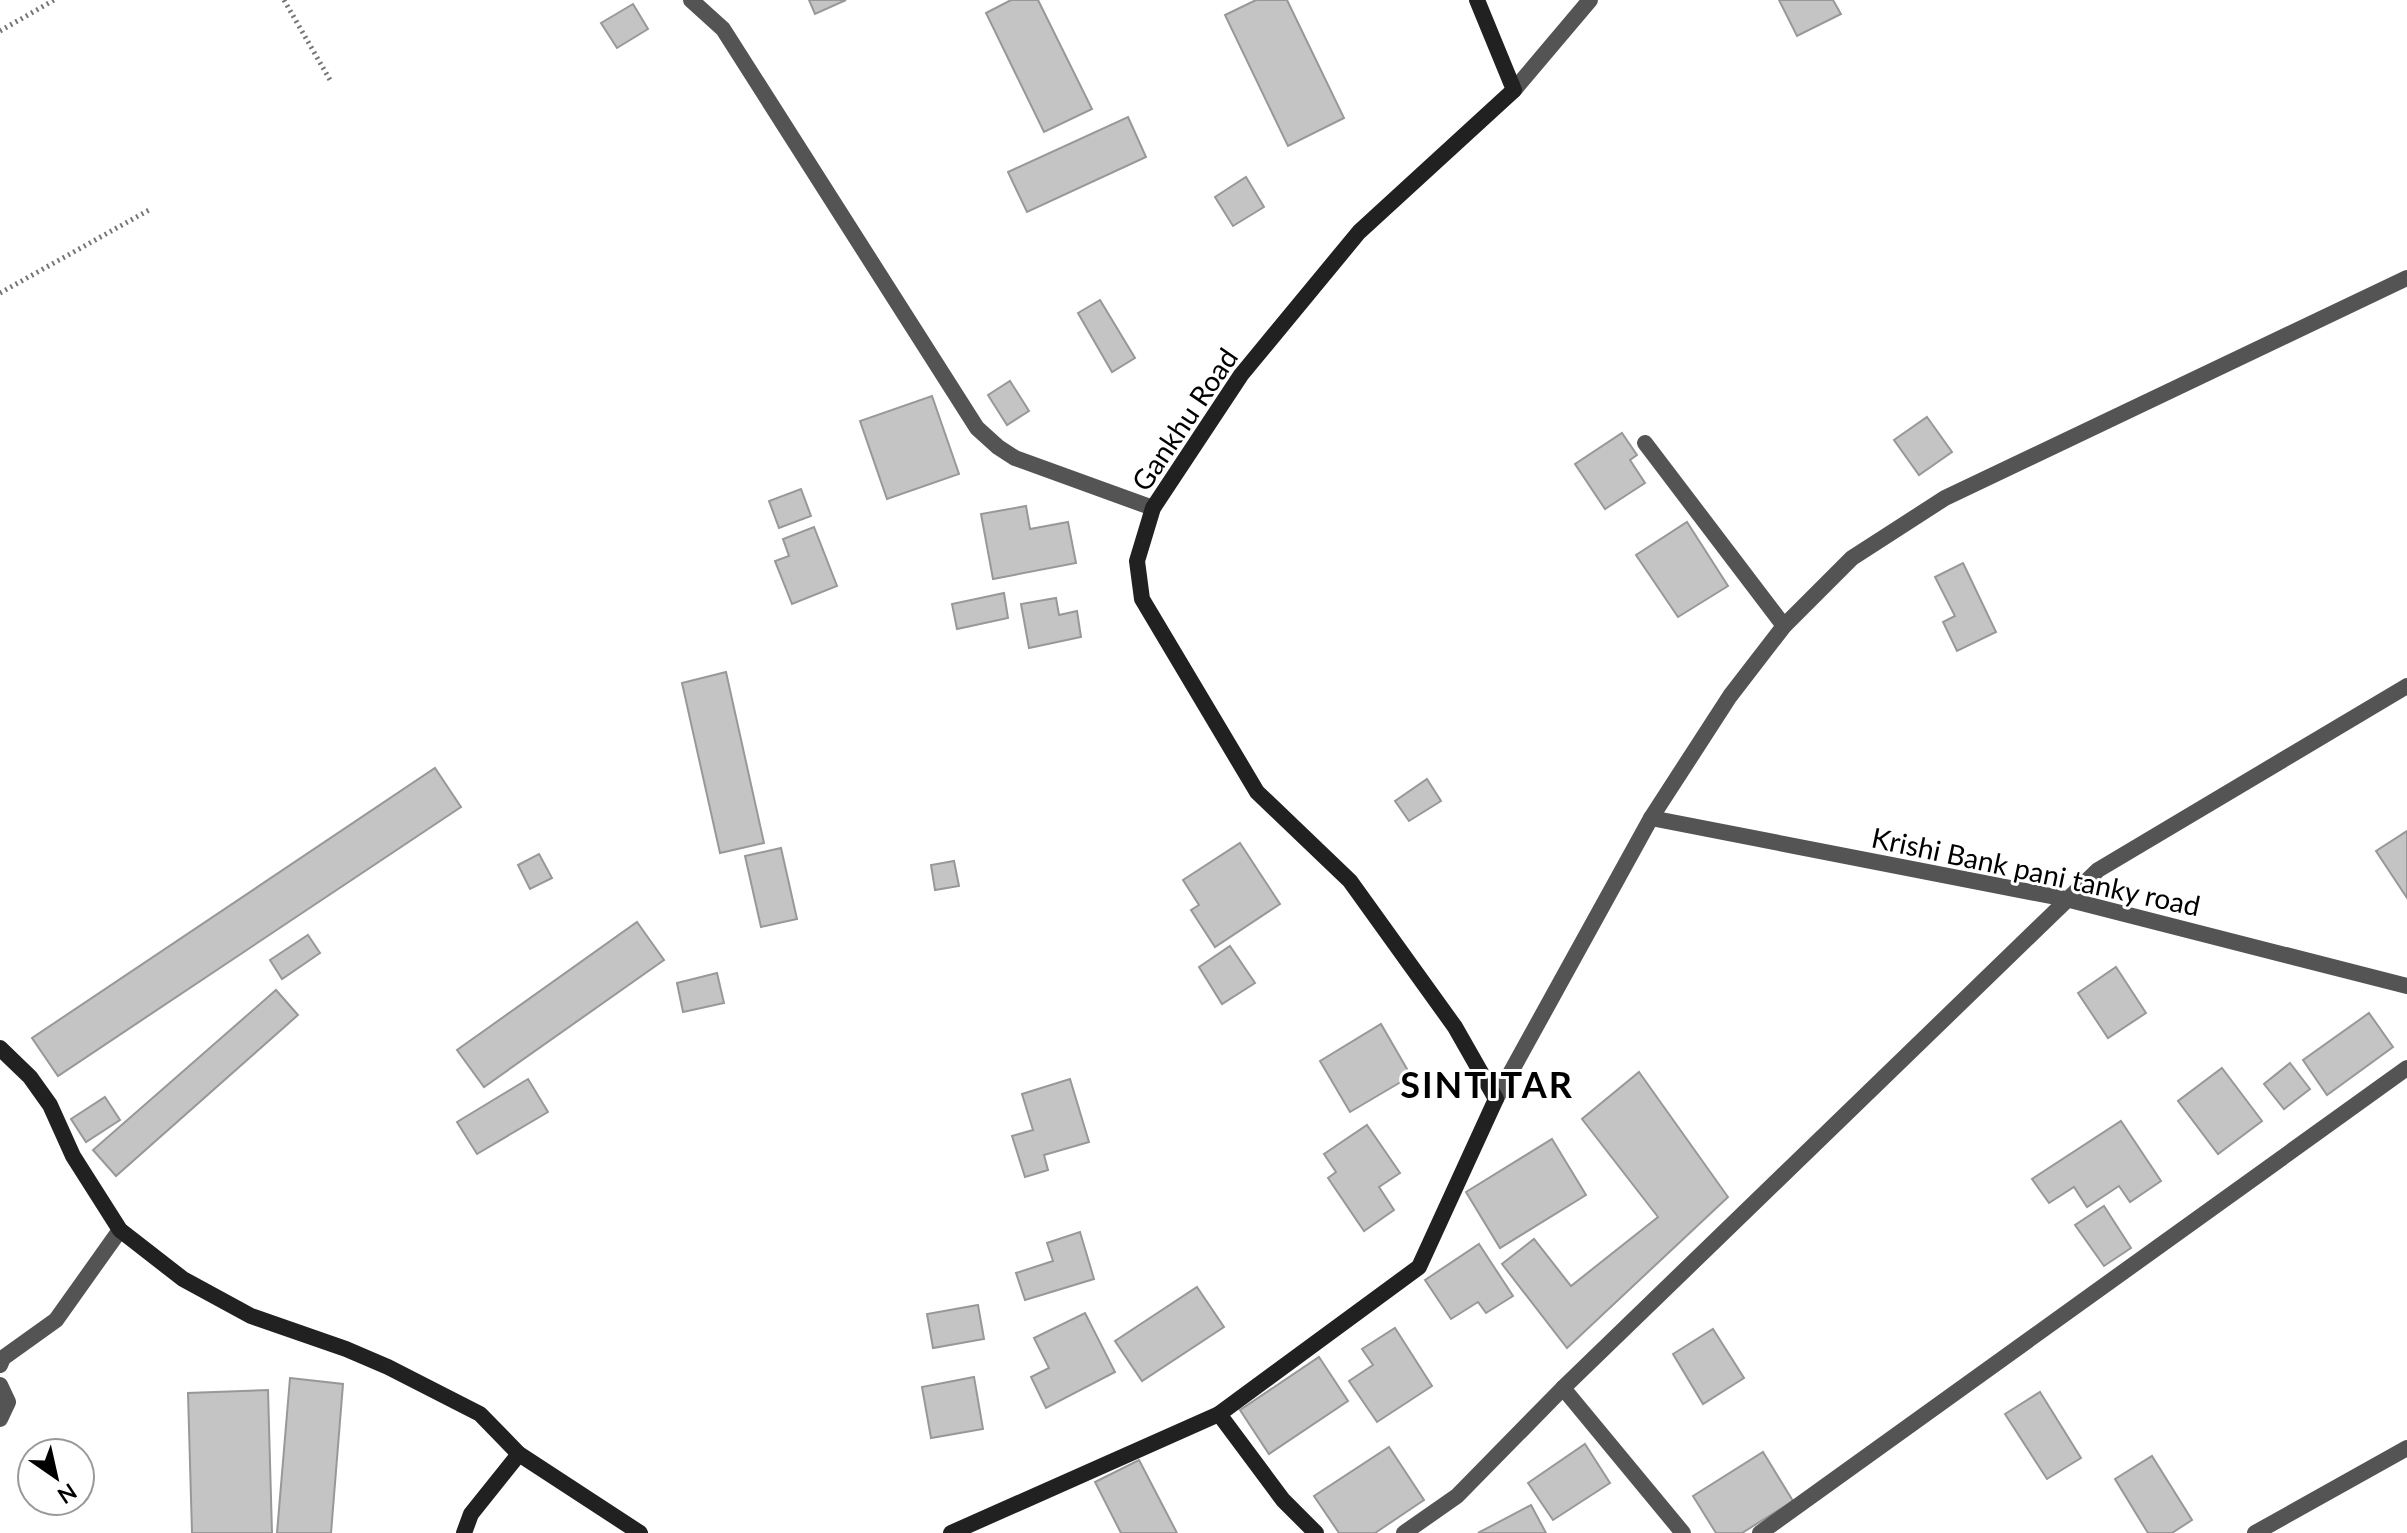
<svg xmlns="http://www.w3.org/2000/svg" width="2407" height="1533" viewBox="0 0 2407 1533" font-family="Lato,sans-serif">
<rect width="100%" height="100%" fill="#fff"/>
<!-- building -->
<g fill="#c4c4c4" stroke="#989898" stroke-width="2">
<path d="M809 0H846L815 14Z"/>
<path d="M1011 0H1038L1092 109 1044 132 986 13Z"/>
<path d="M1256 0H1287L1344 118 1288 146 1225 15Z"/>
<path d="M1779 0H1833L1841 14 1797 36Z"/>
<path d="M633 4 648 29 617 48 601 23Z"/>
<path d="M1128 117 1146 157 1027 212 1008 172Z"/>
<path d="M1246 177 1264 207 1233 226 1215 197Z"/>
<path d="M1100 300 1135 358 1112 372 1078 313Z"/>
<path d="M1010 381 1029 411 1007 425 988 395Z"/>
<path d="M932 396 959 474 887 499 860 421Z"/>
<path d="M1927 417 1952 452 1919 475 1894 440Z"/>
<path d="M1622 433 1637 455 1630 460 1645 483 1605 509 1575 464Z"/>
<path d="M801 489 811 516 779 528 769 501Z"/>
<path d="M1026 506 1030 529 1068 522 1076 563 993 579 981 514Z"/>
<path d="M1687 522 1728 586 1678 617 1636 555Z"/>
<path d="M814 527 837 586 792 604 775 561 789 556 783 539Z"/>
<path d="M1963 563 1996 632 1957 651 1943 622 1955 616 1935 577Z"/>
<path d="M1004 593 1008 618 957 629 952 604Z"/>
<path d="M1056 598 1059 615 1077 611 1081 637 1029 648 1021 604Z"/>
<path d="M726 672 764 843 720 853 682 683Z"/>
<path d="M435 768 461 807 58 1076 32 1038Z"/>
<path d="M1427 779 1441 801 1409 821 1395 801Z"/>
<path d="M2407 831V898L2376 851Z"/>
<path d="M1240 843 1280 904 1215 947 1191 910 1199 905 1183 880Z"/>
<path d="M781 848 797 919 761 927 745 856Z"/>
<path d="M539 854 552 878 530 889 518 865Z"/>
<path d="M954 861 959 886 935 890 931 865Z"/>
<path d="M637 922 664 960 484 1087 457 1050Z"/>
<path d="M308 935 320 953 282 979 270 960Z"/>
<path d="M1230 946 1255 983 1222 1004 1199 967Z"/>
<path d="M2116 967 2146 1013 2108 1038 2078 993Z"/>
<path d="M717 973 724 1003 683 1012 677 983Z"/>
<path d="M276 990 298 1015 116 1176 93 1150Z"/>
<path d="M2369 1013 2393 1047 2327 1095 2303 1060Z"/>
<path d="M1381 1024 1411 1076 1350 1112 1320 1061Z"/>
<path d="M2290 1063 2310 1089 2284 1109 2264 1084Z"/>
<path d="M2222 1068 2262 1121 2218 1154 2178 1101Z"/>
<path d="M1639 1072 1728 1197 1567 1348 1502 1264 1534 1239 1571 1286 1658 1217 1582 1119Z"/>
<path d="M528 1079 548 1112 477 1154 457 1122Z"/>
<path d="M1070 1079 1089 1142 1044 1155 1048 1170 1025 1177 1012 1136 1033 1130 1022 1094Z"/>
<path d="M105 1097 120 1120 86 1142 71 1119Z"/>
<path d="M2121 1121 2161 1181 2130 1202 2119 1186 2087 1207 2074 1187 2049 1203 2032 1179Z"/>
<path d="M1367 1125 1400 1173 1379 1187 1394 1210 1364 1231 1328 1178 1336 1172 1324 1154Z"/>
<path d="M1552 1139 1586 1195 1500 1248 1466 1192Z"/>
<path d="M2104 1206 2131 1248 2104 1266 2075 1225Z"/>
<path d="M1080 1232 1094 1279 1025 1300 1016 1273 1053 1261 1047 1243Z"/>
<path d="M1479 1244 1513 1296 1486 1313 1478 1302 1451 1319 1425 1280Z"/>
<path d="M1197 1287 1224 1327 1142 1381 1115 1341Z"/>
<path d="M978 1305 984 1339 933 1348 927 1314Z"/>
<path d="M1085 1313 1115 1372 1046 1408 1031 1377 1049 1368 1034 1338Z"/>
<path d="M1395 1328 1432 1386 1377 1422 1349 1381 1373 1365 1362 1349Z"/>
<path d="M1713 1329 1744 1378 1703 1404 1673 1354Z"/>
<path d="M1319 1357 1348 1401 1269 1454 1240 1410Z"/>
<path d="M974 1377 983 1429 931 1438 922 1387Z"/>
<path d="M290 1378 343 1384 331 1533H277Z"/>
<path d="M268 1390 272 1533H192L188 1393Z"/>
<path d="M2040 1392 2081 1458 2047 1479 2005 1414Z"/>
<path d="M1585 1444 1610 1483 1553 1520 1528 1483Z"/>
<path d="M1389 1447 1424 1500 1375 1533H1339L1314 1496Z"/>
<path d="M1763 1452 1793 1501 1742 1533H1716L1693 1496Z"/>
<path d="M2152 1456 2192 1520 2172 1533H2148L2115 1479Z"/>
<path d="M1139 1460 1177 1533H1121L1095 1482Z"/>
<path d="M1531 1505 1546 1533H1478Z"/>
</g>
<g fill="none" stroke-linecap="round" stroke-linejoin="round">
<!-- path -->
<g stroke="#767676" stroke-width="5" stroke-dasharray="2 4" stroke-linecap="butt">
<path d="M284 0 330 80"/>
<path d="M0 31 54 0"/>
<path d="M0 293 149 210"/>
</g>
<!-- lane -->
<path stroke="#545454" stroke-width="16" d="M1645 443 1784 626"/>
<!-- street -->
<g stroke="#545454" stroke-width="16">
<path d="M691 0 723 29 977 428 998 447 1015 458 1153 508"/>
<path d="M1514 90 1590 0"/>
<path d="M1651 818 2066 899 2407 986"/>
<path d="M1496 1099 1651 818 1730 696 1784 626 1852 558 1945 498 2407 278"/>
<path d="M0 1365 3 1358 56 1320 120 1230"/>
<path d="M0 1385 8 1402 0 1419"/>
<path d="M1563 1388 1683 1533"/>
<path d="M1404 1533 1457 1496 1563 1388 2098 870 2407 686"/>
<path d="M1760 1533 2407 1068"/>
<path d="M2255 1533 2407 1448"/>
</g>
<!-- secondary -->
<g stroke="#212121" stroke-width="16">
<path d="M0 1048 30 1077 50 1105 73 1156 120 1230 183 1279 251 1316 346 1349 388 1367 480 1414 519 1454 640 1533"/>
<path d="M1219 1414 1283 1500 1316 1533"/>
<path d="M464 1533 471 1514 519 1454"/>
<path d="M951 1533 1219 1414 1419 1267 1496 1099 1455 1027 1350 881 1257 792 1142 599 1137 561 1153 508 1241 375 1359 232 1514 90 1477 0"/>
</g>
</g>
<g text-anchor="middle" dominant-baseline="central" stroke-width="6" stroke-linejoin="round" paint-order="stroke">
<!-- street labels -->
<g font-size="28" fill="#000" stroke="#fff">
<text transform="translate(1184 419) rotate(-56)">Gankhu Road</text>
<text transform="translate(2036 871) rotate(12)">Krishi Bank pani tanky road</text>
</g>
<!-- district labels -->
<g font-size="36" font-weight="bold" letter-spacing="2" fill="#000" stroke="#fff">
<text x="1487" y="1084">SINTITAR</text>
</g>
</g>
<!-- north arrow -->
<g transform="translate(56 1477) rotate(146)"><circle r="38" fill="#ffffff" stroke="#999999" stroke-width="2"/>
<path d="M0-6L14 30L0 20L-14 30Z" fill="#000000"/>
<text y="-12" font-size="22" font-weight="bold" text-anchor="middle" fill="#000000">N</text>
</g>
</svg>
